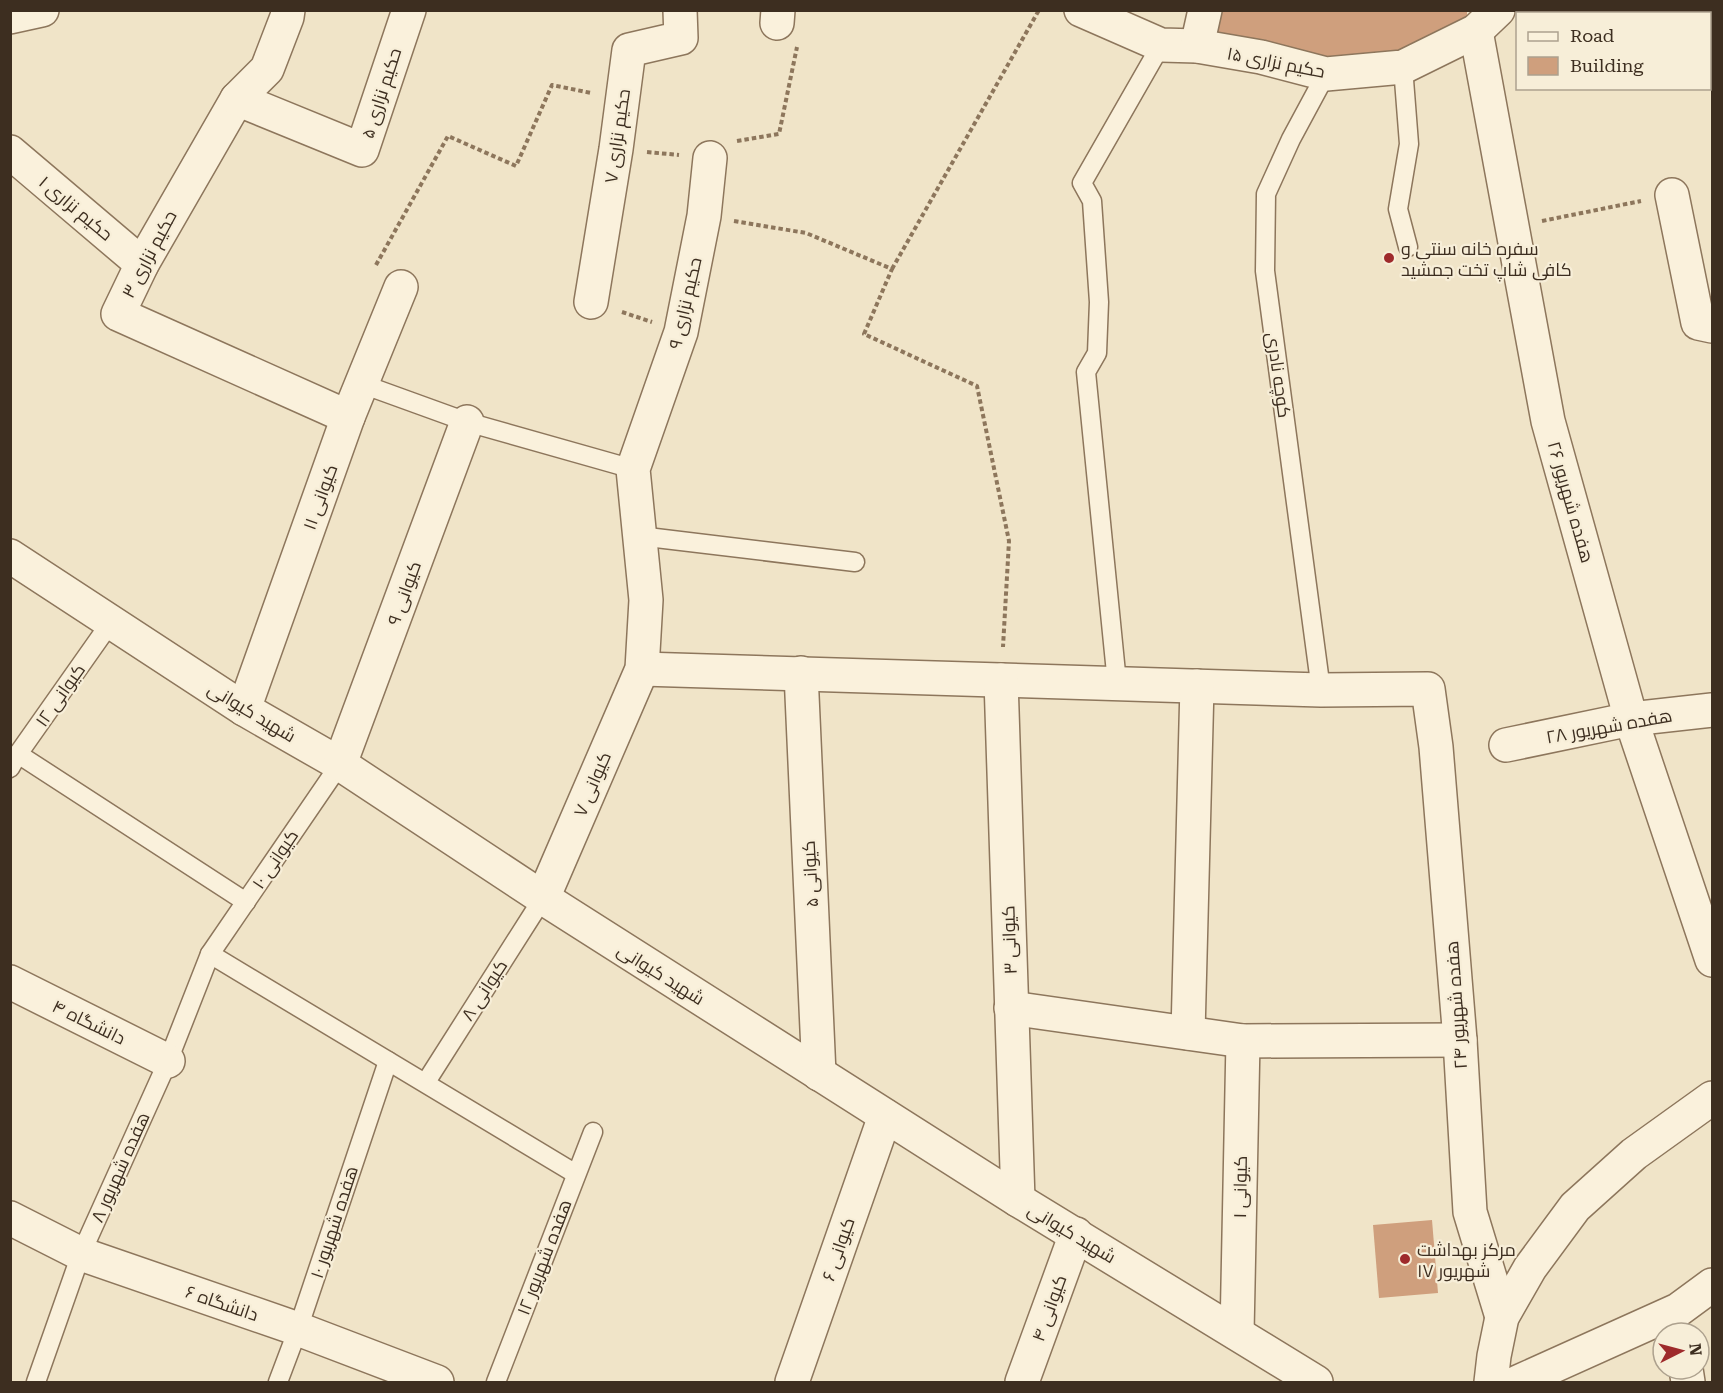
<svg xmlns="http://www.w3.org/2000/svg" width="1723" height="1393" viewBox="0 0 1723 1393" font-family="'Roboto Serif',Cairo,serif">
<rect width="100%" height="100%" fill="#f0e4c8"/>
<!-- building -->
<g fill="#cf9f7d">
<path d="M1219 10H1467V18L1403 51 1348 67 1213 32Z"/>
<path d="M1432 1220 1438 1293 1379 1298 1373 1225Z"/>
</g>
<g fill="none" stroke-linecap="round" stroke-linejoin="round">
<!-- service casing -->
<g stroke="#8d765c" stroke-width="21">
<g id="service">
<path d="M1403 67 1409 144 1398 209 1408 247"/>
<path d="M362 384 467 422 633 469"/>
<path d="M639 536 855 562"/>
<path d="M1117 683 1086 372 1097 353 1099 302 1092 201 1082 183 1161 45"/>
<path d="M1321 690 1265 271 1266 194 1291 139 1326 74"/>
<path d="M18 754 246 902"/>
<path d="M10 768 18 754 111 622"/>
<path d="M210 954 576 1174"/>
<path d="M426 1082 543 898"/>
<path d="M36 1382 81 1254 168 1061 210 954 340 764"/>
<path d="M278 1382 298 1329 388 1061"/>
<path d="M496 1382 593 1132"/>
</g>
</g>
<!-- minor casing -->
<g stroke="#8d765c" stroke-width="36">
<g id="minor">
<path d="M288 10 287 17 267 69 237 99 142 264 118 314 348 417"/>
<path d="M1081 10 1161 45 1197 46 1261 57 1326 74 1403 67 1476 31 1498 10"/>
<path d="M777 23 778 10"/>
<path d="M1476 31 1548 421 1631 719 1712 960"/>
<path d="M1197 46 1205 10"/>
<path d="M237 99 362 150 409 10"/>
<path d="M10 152 142 264"/>
<path d="M1672 195 1698 323 1712 326"/>
<path d="M591 302 616 149 629 50 681 38 680 10"/>
<path d="M10 556 244 709 340 764 543 898 1018 1200 1316 1382"/>
<path d="M642 669 1321 690 1428 689 1436 747 1460 1040 1470 1212 1502 1317"/>
<path d="M801 673 819 1074"/>
<path d="M1001 680 1018 1200"/>
<path d="M244 709 348 417 401 287"/>
<path d="M1506 745 1631 719 1712 710"/>
<path d="M340 764 467 422"/>
<path d="M543 898 642 669 646 600 633 469 681 332 704 216 710 158"/>
<path d="M10 982 168 1061"/>
<path d="M1011 1008 1243 1041 1460 1040"/>
<path d="M1188 1033 1197 686"/>
<path d="M10 1218 81 1254 298 1329 437 1382"/>
<path d="M1237 1333 1243 1041"/>
<path d="M1686 1369 1688 1382"/>
<path d="M792 1382 885 1116"/>
<path d="M1022 1382 1076 1234"/>
<path d="M1518 1382 1678 1310 1712 1285"/>
</g>
</g>
<!-- tertiary casing -->
<g stroke="#8d765c" stroke-width="36">
<g id="tertiary">
<path d="M10 17 42 10"/>
<path d="M1491 1382 1494 1356 1502 1317 1530 1268 1575 1207 1634 1154 1712 1098"/>
</g>
</g>
<!-- path -->
<g stroke="#8d765c" stroke-width="4" stroke-dasharray="4.5 3" stroke-linecap="butt">
<path d="M737 141 779 134 797 47"/>
<path d="M647 152 679 155"/>
<path d="M734 221 806 233 892 269 864 334 977 386 1009 541 1003 647"/>
<path d="M1542 221 1641 201"/>
<path d="M376 265 448 136 516 166 552 85 591 93"/>
<path d="M892 269 1039 10"/>
<path d="M622 312 652 322"/>
</g>
<!-- service -->
<use href="#service" stroke="#faf1dc" stroke-width="18"/>
<!-- minor -->
<use href="#minor" stroke="#faf1dc" stroke-width="33"/>
<!-- tertiary -->
<use href="#tertiary" stroke="#faf1dc" stroke-width="33"/>
</g>
<!-- markers -->
<g fill="#9e2a2b" stroke="#f7eed8" stroke-width="2">
<circle cx="1389" cy="258" r="6"/>
<circle cx="1405" cy="1259" r="6"/>
</g>
<g text-anchor="middle" dominant-baseline="central" stroke-width="4.5" stroke-linejoin="round" paint-order="stroke">
<!-- street labels -->
<g font-size="18" fill="#3d2e20" stroke="#f7eed8">
<text transform="translate(1276 62) rotate(11)">حکیم نزاری ۱۵</text>
<text transform="translate(381 93) rotate(-72)">حکیم نزاری ۵</text>
<text transform="translate(617 136) rotate(-82)">حکیم نزاری ۷</text>
<text transform="translate(76 208) rotate(40)">حکیم نزاری ۱</text>
<text transform="translate(149 254) rotate(-62)">حکیم نزاری ۳</text>
<text transform="translate(685 303) rotate(-77)">حکیم نزاری ۹</text>
<text transform="translate(1279 375) rotate(82)">کوچه نادری</text>
<text transform="translate(320 497) rotate(-70)">کیوانی ۱۱</text>
<text transform="translate(1571 502) rotate(74)">هفده شهریور ۲۶</text>
<text transform="translate(404 593) rotate(-70)">کیوانی ۹</text>
<text transform="translate(60 695) rotate(-55)">کیوانی ۱۲</text>
<text transform="translate(252 712) rotate(31)">شهید کیوانی</text>
<text transform="translate(1609 726) rotate(-10)">هفده شهریور ۲۸</text>
<text transform="translate(592 784) rotate(-67)">کیوانی ۷</text>
<text transform="translate(275 859) rotate(-56)">کیوانی ۱۰</text>
<text transform="translate(810 874) rotate(-93)">کیوانی ۵</text>
<text transform="translate(1009 940) rotate(-92)">کیوانی ۳</text>
<text transform="translate(661 974) rotate(32)">شهید کیوانی</text>
<text transform="translate(484 990) rotate(-57)">کیوانی ۸</text>
<text transform="translate(1456 1005) rotate(-94)">هفده شهریور ۲۴</text>
<text transform="translate(89 1022) rotate(26)">دانشگاه ۴</text>
<text transform="translate(120 1167) rotate(-66)">هفده شهریور ۸</text>
<text transform="translate(1240 1187) rotate(-89)">کیوانی ۱</text>
<text transform="translate(334 1222) rotate(-72)">هفده شهریور ۱۰</text>
<text transform="translate(1072 1233) rotate(31)">شهید کیوانی</text>
<text transform="translate(838 1249) rotate(-71)">کیوانی ۶</text>
<text transform="translate(544 1257) rotate(-69)">هفده شهریور ۱۲</text>
<text transform="translate(222 1303) rotate(19)">دانشگاه ۶</text>
<text transform="translate(1049 1308) rotate(-70)">کیوانی ۴</text>
</g>
<!-- poi labels -->
<g font-size="18" fill="#3d2e20" stroke="#f7eed8" text-anchor="start">
<text x="1401" y="248">سفره خانه سنتی و<tspan x="1401" dy="21">کافی شاپ تخت جمشید</tspan></text>
<text x="1417" y="1249">مرکز بهداشت<tspan x="1417" dy="21">۱۷ شهریور</tspan></text>
</g>
</g>
<!-- border -->
<rect width="1723" height="1393" fill="none" stroke="#3d2e20" stroke-width="24"/>
<!-- legend -->
<rect x="1516" y="12" width="195" height="78" fill="#f7eed8" stroke="#ada18e" stroke-width="1.5"/>
<rect x="1528" y="32" width="30" height="9" fill="#faf1dc" stroke="#ada18e" stroke-width="1.5"/>
<text x="1570" y="42" font-size="18" fill="#3d2e20">Road</text>
<rect x="1528" y="57" width="30" height="18" fill="#cf9f7d" stroke="#ada18e" stroke-width="1.5"/>
<text x="1570" y="72" font-size="18" fill="#3d2e20">Building</text>
<!-- north arrow -->
<g transform="translate(1681 1351) rotate(84)"><circle r="28" fill="#f7eed8" stroke="#ada18e" stroke-width="1.5"/>
<path d="M0-4.5L10 22L0 15L-10 22Z" fill="#9e2a2b"/>
<text y="-9" font-size="16" font-weight="bold" text-anchor="middle" fill="#3d2e20">N</text>
</g>
</svg>
